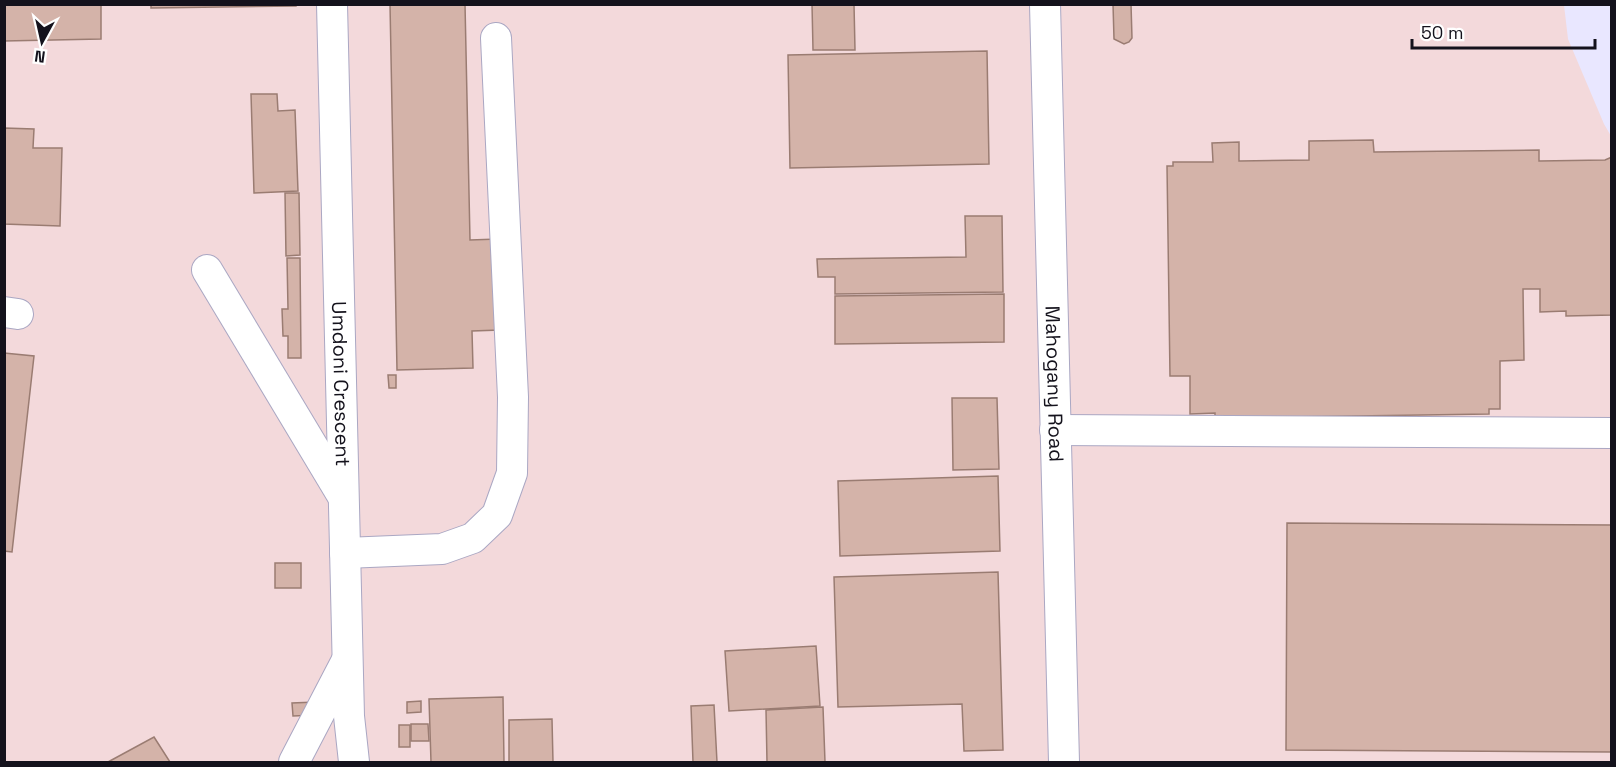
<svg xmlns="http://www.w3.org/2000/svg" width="1616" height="767" viewBox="0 0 1616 767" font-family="'Space Grotesk',sans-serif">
<rect width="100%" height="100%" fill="#e9e7ff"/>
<!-- industrial -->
<path fill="#f3d9db" d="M4 5H1564L1568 39 1604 124 1611 136V762H5Z"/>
<!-- building -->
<g fill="#d4b3a9" stroke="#9a7c72" stroke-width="1.5">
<path d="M4 4H101V39L4 41Z"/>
<path d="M151 4H296V6L151 8Z"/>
<path d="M390 4H465L470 240 498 239 500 330 472 331 473 368 397 370Z"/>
<path d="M812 4H854L855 50H813Z"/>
<path d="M1113 4H1131L1132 38 1129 42 1124 44 1114 39Z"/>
<path d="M987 51 989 164 790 168 788 55Z"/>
<path d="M251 94H277L278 111 295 110 298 191 254 193Z"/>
<path d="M4 128 34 129 33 148H62L60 226 4 224Z"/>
<path d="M1373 140 1374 152 1539 150V161L1605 160 1612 157V315L1566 316V311L1540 312V289H1523L1524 360 1500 361V409H1489V414L1215 418V413L1190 414V376H1170L1167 166H1173V162H1213L1212 143 1239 142V161L1309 160V141Z"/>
<path d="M285 193H299L300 255 286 256Z"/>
<path d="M965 216H1002L1003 292 835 294V277H818L817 259 966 257Z"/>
<path d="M287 258H300L301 358H288V336H283L282 309H288Z"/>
<path d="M1004 294V342L835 344V296Z"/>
<path d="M4 353 34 356 12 552 4 551Z"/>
<path d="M388 375H396V388H389Z"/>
<path d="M952 398H997L999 469 953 470Z"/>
<path d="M998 476 1000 551 840 556 838 481Z"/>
<path d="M1287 523 1612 525V752L1286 750Z"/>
<rect x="275" y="563" width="26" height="25"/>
<path d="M998 572 1003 750 964 751 962 704 838 707 834 577Z"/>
<path d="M816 646 820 706 729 711 725 651Z"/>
<path d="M503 697 504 762H431L429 699Z"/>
<path d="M421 701V712L407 713V702Z"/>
<path d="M316 702V715L293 716 292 703Z"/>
<path d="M714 705 717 762H693L691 706Z"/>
<path d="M823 707 825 762H767L766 710Z"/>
<path d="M552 719 553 762H509V720Z"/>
<path d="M411 724H428L429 741H411Z"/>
<rect x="399" y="725" width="11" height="22"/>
<path d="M154 737 170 762H108Z"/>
</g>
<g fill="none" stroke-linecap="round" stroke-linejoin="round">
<!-- minor casing -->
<g stroke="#aaa7c3" stroke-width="32">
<g id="minor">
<path id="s1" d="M332 4 349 716 354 762"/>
<path id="s2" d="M1045 4 1064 762"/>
<path d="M207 270 342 495"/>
<path d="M4 312 18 314"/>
<path d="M1055 430 1612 433"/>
<path d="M345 553 442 549 473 538 497 515 512 473 513 397 496 38"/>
<path d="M294 762 346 662"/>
</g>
</g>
<!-- minor -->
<use href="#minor" stroke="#fff" stroke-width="30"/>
</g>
<g text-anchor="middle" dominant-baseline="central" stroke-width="5" stroke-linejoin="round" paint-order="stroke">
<!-- street labels -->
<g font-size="20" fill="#14121c" stroke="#fff">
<text stroke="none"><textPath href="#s1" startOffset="380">Umdoni Crescent</textPath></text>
<text stroke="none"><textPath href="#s2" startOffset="380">Mahogany Road</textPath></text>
</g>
</g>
<!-- border -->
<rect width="1616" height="767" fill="none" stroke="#14121c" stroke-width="12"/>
<!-- north arrow -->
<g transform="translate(42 42) rotate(188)" stroke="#ffffff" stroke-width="4.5" paint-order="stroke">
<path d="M0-4.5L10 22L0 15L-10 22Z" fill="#14121c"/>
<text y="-9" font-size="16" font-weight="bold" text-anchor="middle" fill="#14121c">N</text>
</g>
<!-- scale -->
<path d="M1412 39v9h183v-9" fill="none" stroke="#14121c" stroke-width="3"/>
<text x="1421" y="39" font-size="18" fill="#14121c" stroke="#ffffff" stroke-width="4.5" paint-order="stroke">50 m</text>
</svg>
